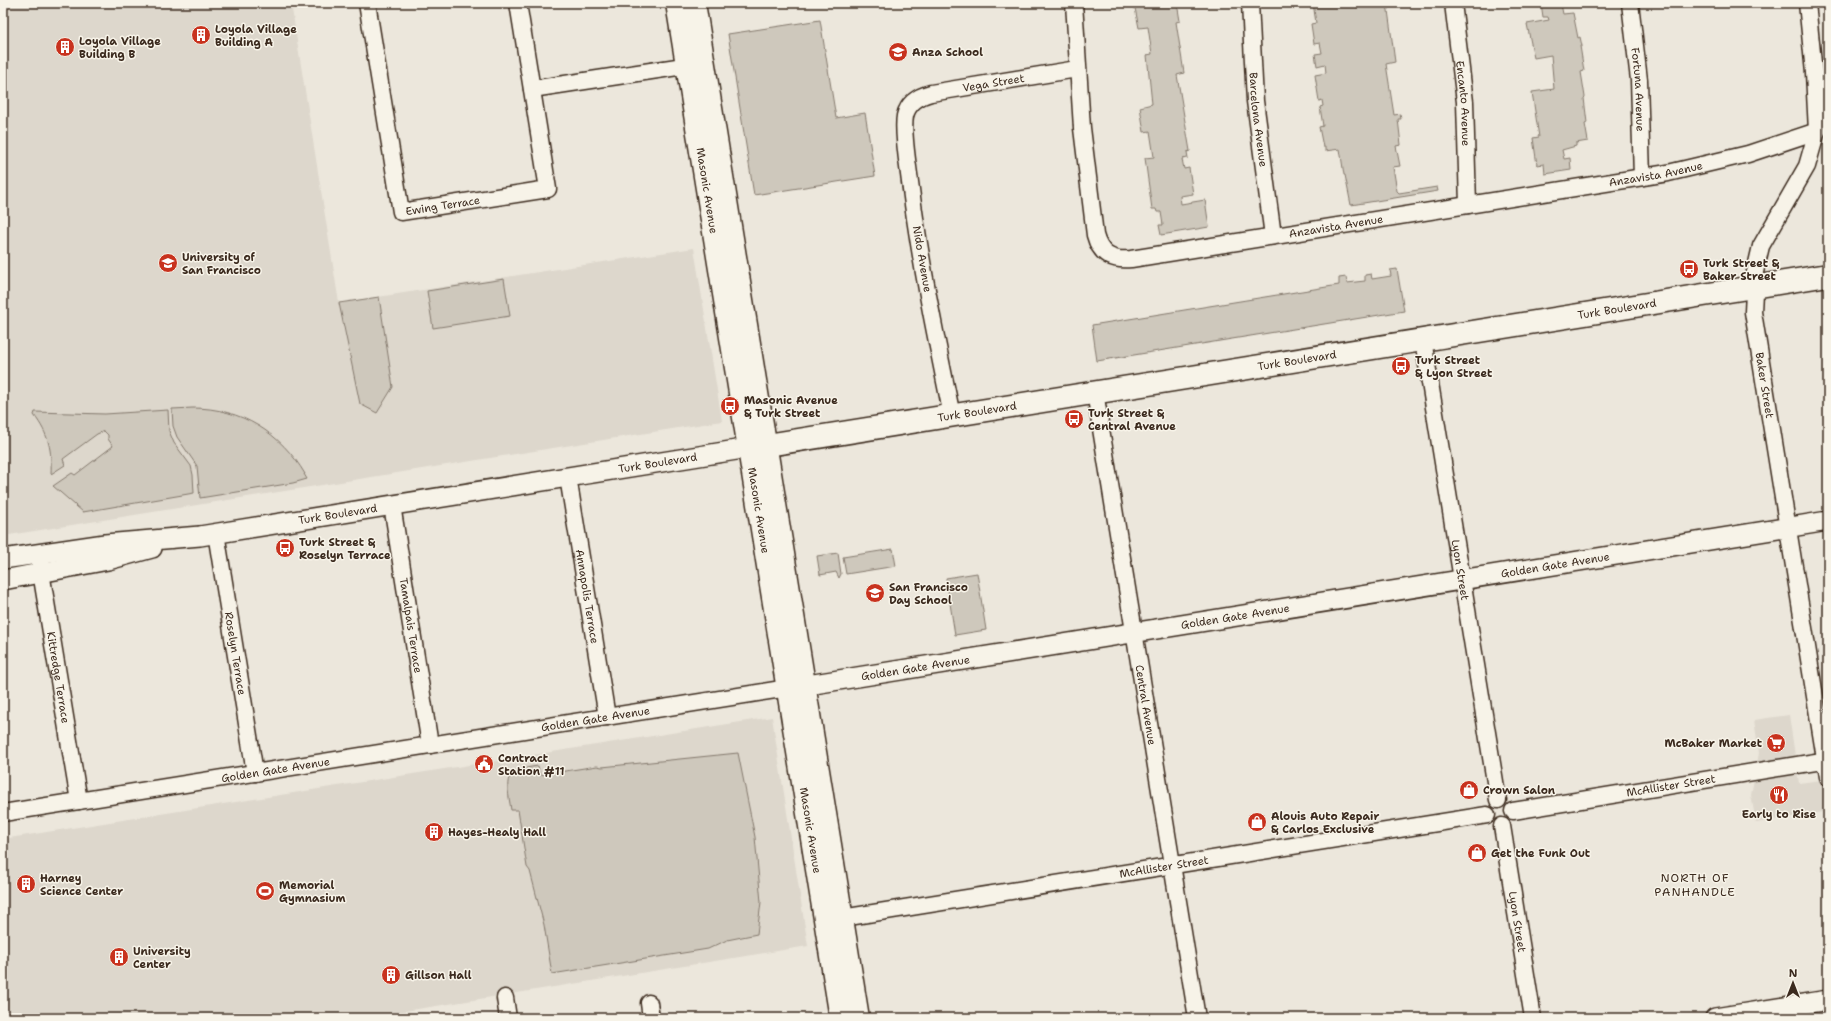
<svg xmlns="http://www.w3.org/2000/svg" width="1831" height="1021" viewBox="0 0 1831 1021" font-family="'Shantell Sans',sans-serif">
<rect width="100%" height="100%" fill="#ece7dc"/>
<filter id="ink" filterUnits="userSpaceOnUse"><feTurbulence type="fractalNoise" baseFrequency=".025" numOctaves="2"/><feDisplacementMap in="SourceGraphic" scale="8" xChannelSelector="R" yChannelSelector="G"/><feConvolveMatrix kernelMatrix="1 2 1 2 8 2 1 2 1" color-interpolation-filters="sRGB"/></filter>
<g filter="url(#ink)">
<!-- built -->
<g fill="#ddd7cc">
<path d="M3 3H291L339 303 694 248 722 421 3 536Z"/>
<path d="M1789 715 1799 783 1828 779V811L1756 823 1751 795 1759 753 1754 720Z"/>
<path d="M772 717 808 946 362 1018H3V839Z"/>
</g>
<!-- green -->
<g fill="#cec8bc" stroke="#84796d">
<path d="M1134 3H1177L1180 21 1176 22 1184 73 1177 75 1190 151 1187 152 1188 158 1182 159 1184 169 1189 168 1193 194 1180 196 1181 204 1205 200 1209 227 1161 235 1159 225H1163L1161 212H1157L1156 209H1152L1145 158 1154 157 1150 131 1144 132 1140 107 1152 104 1147 55 1152 54 1148 27 1139 28Z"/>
<path d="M1313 3H1387L1395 62 1386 64 1394 115 1400 114 1401 119H1398L1401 145 1396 146 1400 166 1393 167 1397 191 1399 193 1437 187 1438 191 1351 205 1345 175H1344L1340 149 1325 151V147H1323L1319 127 1323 126 1320 107 1323 106 1322 100 1319 101 1315 75 1326 73 1325 64 1317 66 1315 54 1322 53 1320 43 1314 44 1311 24 1316 23Z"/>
<path d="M1541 3H1567L1561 4 1563 14 1573 13 1578 38 1580 37 1582 46H1580L1584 71 1581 72 1585 97 1584 98 1587 123 1585 124 1588 141 1576 143V146L1562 150 1564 159 1570 158 1571 170 1545 174 1544 164 1537 165 1533 138 1539 137 1532 92 1554 89 1551 55 1534 58 1527 24 1549 20 1548 17H1543Z"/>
<path d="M820 20 836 118 865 113 875 176 754 195 728 34Z"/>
<path d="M1397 269 1404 311 1097 361 1092 325 1339 285V278L1346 277 1347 283 1365 281V275L1371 274 1372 279 1391 276 1390 270Z"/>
<path d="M504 279 510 316 433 328 427 291Z"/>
<path d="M379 297 393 387 377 413 360 404 339 303Z"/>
<path d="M193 408C241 408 281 433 305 474H304L307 479 293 483 200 498 197 466 177 437 173 426 172 409Z"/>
<path d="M168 410 169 431 174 443 191 466 193 475 194 493 83 512 53 486 72 473 75 475 113 446 108 439V435L104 431 97 434 63 459 65 465 51 474C52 450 49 435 34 415L35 412 105 414Z"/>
<path d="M893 549 896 566 846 574 843 557Z"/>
<path d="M838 553 841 574 839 578 836 572 820 575 817 556Z"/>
<path d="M977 573 986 630 955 635 946 578Z"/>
<path d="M738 753 755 837 761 902 757 934 727 940 708 949 552 974 544 925 530 871 527 867 518 810H511C506 778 502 771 538 766L540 775 597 766 602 767Z"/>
</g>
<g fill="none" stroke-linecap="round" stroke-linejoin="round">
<!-- minor casing -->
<g stroke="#3b2a1e" stroke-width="19">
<g id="minor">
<path id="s1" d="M367 3 401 212 548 189 518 3"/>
<path id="s2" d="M1074 3 1082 128 1095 235C1100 254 1111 261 1131 259L1668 173 1748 154 1817 131"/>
<path id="s3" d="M1250 3 1255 101 1273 236"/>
<path id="s4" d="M1453 3 1465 102 1468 205"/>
<path id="s5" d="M1630 3 1639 80 1642 177"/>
<path id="s6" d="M1807 3 1814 73 1817 131 1807 166 1761 246 1755 272 1753 312 1828 777"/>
<path d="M532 89 697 64"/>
<path id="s7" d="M1423 340 1498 800"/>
<path id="s8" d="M1095 392 1197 1018"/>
<path id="s9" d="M952 416C936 338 920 261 910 182 908 165 902 132 905 116 908 103 919 96 931 93L1077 69"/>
<path id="s10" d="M568 477 607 717"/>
<path id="s11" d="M392 505 430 745"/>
<path id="s12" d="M216 533 255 773"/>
<path id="s13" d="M39 560 79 801"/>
<path id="s14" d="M1513 811 1828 760"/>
<path id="s15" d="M3 813 788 688"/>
<path id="s16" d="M1502 826 1533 1018"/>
<path id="s17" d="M842 918 1487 815"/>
<path d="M505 998 508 1018"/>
<path d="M649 1003 651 1018"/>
</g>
</g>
<!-- tertiary casing -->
<g stroke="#3b2a1e" stroke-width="22">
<g id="tertiary">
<path id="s18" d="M3 559 105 544 200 536 749 448"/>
<path d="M3 580 108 560 152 548"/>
<path id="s19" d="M789 688 1828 521"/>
<path d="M1715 1018 1828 1000"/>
</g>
</g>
<!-- secondary casing -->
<g stroke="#3b2a1e" stroke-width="25">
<g id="secondary">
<path id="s20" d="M677 3 841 1018"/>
<path d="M694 3 858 1018"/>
<path id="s21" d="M749 448 1828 275"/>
</g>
</g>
<!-- minor -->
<use href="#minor" stroke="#f7f3e8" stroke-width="16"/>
<!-- tertiary -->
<use href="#tertiary" stroke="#f7f3e8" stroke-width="19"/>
<!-- secondary -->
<use href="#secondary" stroke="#f7f3e8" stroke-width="22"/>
</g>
</g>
<!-- icons -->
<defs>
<g id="building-disc" transform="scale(1)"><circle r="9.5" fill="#c8321e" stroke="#f7f3e8"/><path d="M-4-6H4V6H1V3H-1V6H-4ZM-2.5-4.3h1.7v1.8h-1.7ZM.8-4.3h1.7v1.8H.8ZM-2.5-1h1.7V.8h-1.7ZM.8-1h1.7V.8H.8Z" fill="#fff"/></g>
<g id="school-disc" transform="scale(1)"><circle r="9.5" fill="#c8321e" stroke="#f7f3e8"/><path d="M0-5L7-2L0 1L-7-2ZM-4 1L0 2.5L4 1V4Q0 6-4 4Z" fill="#fff"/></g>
<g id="university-disc" transform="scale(1)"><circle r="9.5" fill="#c8321e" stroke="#f7f3e8"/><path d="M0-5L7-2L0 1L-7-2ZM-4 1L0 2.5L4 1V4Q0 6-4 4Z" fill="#fff"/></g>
<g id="bus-disc" transform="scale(1)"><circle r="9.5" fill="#c8321e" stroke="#f7f3e8"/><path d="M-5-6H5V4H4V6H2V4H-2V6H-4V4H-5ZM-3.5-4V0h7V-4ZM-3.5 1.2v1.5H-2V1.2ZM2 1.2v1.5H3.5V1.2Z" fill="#fff"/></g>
<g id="supermarket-disc" transform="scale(1)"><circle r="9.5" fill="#c8321e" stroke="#f7f3e8"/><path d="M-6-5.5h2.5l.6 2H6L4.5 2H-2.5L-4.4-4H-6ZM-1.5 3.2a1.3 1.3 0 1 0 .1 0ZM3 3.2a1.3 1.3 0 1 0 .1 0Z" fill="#fff"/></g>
<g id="civic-disc" transform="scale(1)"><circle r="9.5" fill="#c8321e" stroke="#f7f3e8"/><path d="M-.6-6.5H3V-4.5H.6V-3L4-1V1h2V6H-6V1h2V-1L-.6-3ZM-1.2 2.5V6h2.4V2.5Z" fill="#fff"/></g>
<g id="shop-disc" transform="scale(1)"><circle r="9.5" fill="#c8321e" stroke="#f7f3e8"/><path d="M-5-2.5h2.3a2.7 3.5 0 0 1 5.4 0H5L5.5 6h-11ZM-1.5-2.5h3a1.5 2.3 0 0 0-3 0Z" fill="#fff"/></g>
<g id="restaurant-disc" transform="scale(1)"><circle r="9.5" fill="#c8321e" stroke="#f7f3e8"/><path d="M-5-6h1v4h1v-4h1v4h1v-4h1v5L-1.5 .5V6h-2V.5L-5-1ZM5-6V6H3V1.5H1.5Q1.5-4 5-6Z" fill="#fff"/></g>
<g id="stadium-disc" transform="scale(1)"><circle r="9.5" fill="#c8321e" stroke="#f7f3e8"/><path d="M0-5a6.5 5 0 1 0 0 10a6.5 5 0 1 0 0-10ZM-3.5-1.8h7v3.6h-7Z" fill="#fff"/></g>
</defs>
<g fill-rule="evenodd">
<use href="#building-disc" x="201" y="35"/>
<use href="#building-disc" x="65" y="47"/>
<use href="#school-disc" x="898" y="52"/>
<use href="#university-disc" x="168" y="263"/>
<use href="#bus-disc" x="1689" y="269"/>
<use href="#bus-disc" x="1401" y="366"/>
<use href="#bus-disc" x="730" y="406"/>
<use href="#bus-disc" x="1074" y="419"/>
<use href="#bus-disc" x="285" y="548"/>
<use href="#school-disc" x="875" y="593"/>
<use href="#supermarket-disc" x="1776" y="743"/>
<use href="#civic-disc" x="484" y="764"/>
<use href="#shop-disc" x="1469" y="790"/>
<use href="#restaurant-disc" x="1779" y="795"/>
<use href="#shop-disc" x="1257" y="822"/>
<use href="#building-disc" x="434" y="832"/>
<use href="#shop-disc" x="1477" y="853"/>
<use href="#building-disc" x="26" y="884"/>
<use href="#stadium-disc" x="265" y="891"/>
<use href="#building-disc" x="119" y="957"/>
<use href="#building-disc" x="391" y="975"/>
</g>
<g text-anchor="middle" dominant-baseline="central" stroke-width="3" stroke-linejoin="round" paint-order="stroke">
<!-- poi labels -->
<g font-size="11" font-weight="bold" fill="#3b2a1e" stroke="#f7f3e8" text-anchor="start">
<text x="215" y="29">Loyola Village<tspan x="215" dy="13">Building A</tspan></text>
<text x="79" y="41">Loyola Village<tspan x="79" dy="13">Building B</tspan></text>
<text x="912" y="52">Anza School</text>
<text x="182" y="257">University of<tspan x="182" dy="13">San Francisco</tspan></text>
<text x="1703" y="263">Turk Street &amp;<tspan x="1703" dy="13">Baker Street</tspan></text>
<text x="1415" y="360">Turk Street<tspan x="1415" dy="13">&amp; Lyon Street</tspan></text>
<text x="744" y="400">Masonic Avenue<tspan x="744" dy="13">&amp; Turk Street</tspan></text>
<text x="1088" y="413">Turk Street &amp;<tspan x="1088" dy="13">Central Avenue</tspan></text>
<text x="299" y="542">Turk Street &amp;<tspan x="299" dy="13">Roselyn Terrace</tspan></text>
<text x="889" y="587">San Francisco<tspan x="889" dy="13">Day School</tspan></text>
<text x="1762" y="743" text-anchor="end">McBaker Market</text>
<text x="498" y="758">Contract<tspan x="498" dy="13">Station #11</tspan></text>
<text x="1483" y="790">Crown Salon</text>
<text x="1779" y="814" text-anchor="middle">Early to Rise</text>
<text x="1271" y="816">Alouis Auto Repair<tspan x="1271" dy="13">&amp; Carlos Exclusive</tspan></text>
<text x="448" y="832">Hayes-Healy Hall</text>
<text x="1491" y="853">Get the Funk Out</text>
<text x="40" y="878">Harney<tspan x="40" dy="13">Science Center</tspan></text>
<text x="279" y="885">Memorial<tspan x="279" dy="13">Gymnasium</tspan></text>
<text x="133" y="951">University<tspan x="133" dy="13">Center</tspan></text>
<text x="405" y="975">Gillson Hall</text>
</g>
<!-- street labels -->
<g font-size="11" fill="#3b2a1e" stroke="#f7f3e8">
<text stroke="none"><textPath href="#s9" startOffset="404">Vega Street</textPath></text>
<text stroke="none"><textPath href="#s5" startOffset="87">Fortuna Avenue</textPath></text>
<text stroke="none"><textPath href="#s4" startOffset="101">Encanto Avenue</textPath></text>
<text stroke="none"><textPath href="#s3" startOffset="117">Barcelona Avenue</textPath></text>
<text stroke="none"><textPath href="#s2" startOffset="813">Anzavista Avenue</textPath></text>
<text stroke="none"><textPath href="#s20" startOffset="190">Masonic Avenue</textPath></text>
<text stroke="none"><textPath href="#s1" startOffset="254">Ewing Terrace</textPath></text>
<text stroke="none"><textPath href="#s2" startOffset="489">Anzavista Avenue</textPath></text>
<text transform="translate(922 259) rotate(80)">Nido Avenue</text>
<text stroke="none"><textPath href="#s21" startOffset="879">Turk Boulevard</textPath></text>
<text stroke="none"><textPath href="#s21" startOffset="555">Turk Boulevard</textPath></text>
<text stroke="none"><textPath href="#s6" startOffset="398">Baker Street</textPath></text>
<text stroke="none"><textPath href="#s21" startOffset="231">Turk Boulevard</textPath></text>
<text stroke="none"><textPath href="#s18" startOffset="662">Turk Boulevard</textPath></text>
<text stroke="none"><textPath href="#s20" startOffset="514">Masonic Avenue</textPath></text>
<text stroke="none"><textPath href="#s18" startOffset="338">Turk Boulevard</textPath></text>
<text stroke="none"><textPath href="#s19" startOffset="776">Golden Gate Avenue</textPath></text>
<text stroke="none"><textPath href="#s7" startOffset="233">Lyon Street</textPath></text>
<text stroke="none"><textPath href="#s10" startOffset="121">Annapolis Terrace</textPath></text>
<text stroke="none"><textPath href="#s19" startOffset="452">Golden Gate Avenue</textPath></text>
<text stroke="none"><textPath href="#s11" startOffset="122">Tamalpais Terrace</textPath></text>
<text stroke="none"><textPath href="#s12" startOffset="122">Roselyn Terrace</textPath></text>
<text stroke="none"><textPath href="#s19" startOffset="128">Golden Gate Avenue</textPath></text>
<text stroke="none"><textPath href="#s13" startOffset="119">Kittredge Terrace</textPath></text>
<text stroke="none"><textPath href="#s8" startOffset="317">Central Avenue</textPath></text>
<text stroke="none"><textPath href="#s15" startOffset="600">Golden Gate Avenue</textPath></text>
<text stroke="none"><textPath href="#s15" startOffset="276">Golden Gate Avenue</textPath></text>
<text stroke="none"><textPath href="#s14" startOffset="160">McAllister Street</textPath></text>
<text stroke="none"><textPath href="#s20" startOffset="838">Masonic Avenue</textPath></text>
<text stroke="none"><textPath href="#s17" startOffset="326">McAllister Street</textPath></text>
<text stroke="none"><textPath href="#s16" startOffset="97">Lyon Street</textPath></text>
</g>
<!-- neighbourhood labels -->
<g font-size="12" letter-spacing="1" fill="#3b2a1e" stroke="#f7f3e8">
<text x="1695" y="878">NORTH OF<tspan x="1695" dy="14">PANHANDLE</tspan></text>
</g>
</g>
<!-- margin -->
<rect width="1831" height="1021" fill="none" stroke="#f7f3e8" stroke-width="16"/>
<rect x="8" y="8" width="1815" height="1005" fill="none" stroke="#3b2a1e" stroke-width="1.5" filter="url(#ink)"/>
<!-- north arrow -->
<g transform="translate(1793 983)" stroke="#f7f3e8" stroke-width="3" paint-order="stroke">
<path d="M0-3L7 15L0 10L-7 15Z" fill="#3b2a1e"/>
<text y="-6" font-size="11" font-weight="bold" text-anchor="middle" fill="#3b2a1e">N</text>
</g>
</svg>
